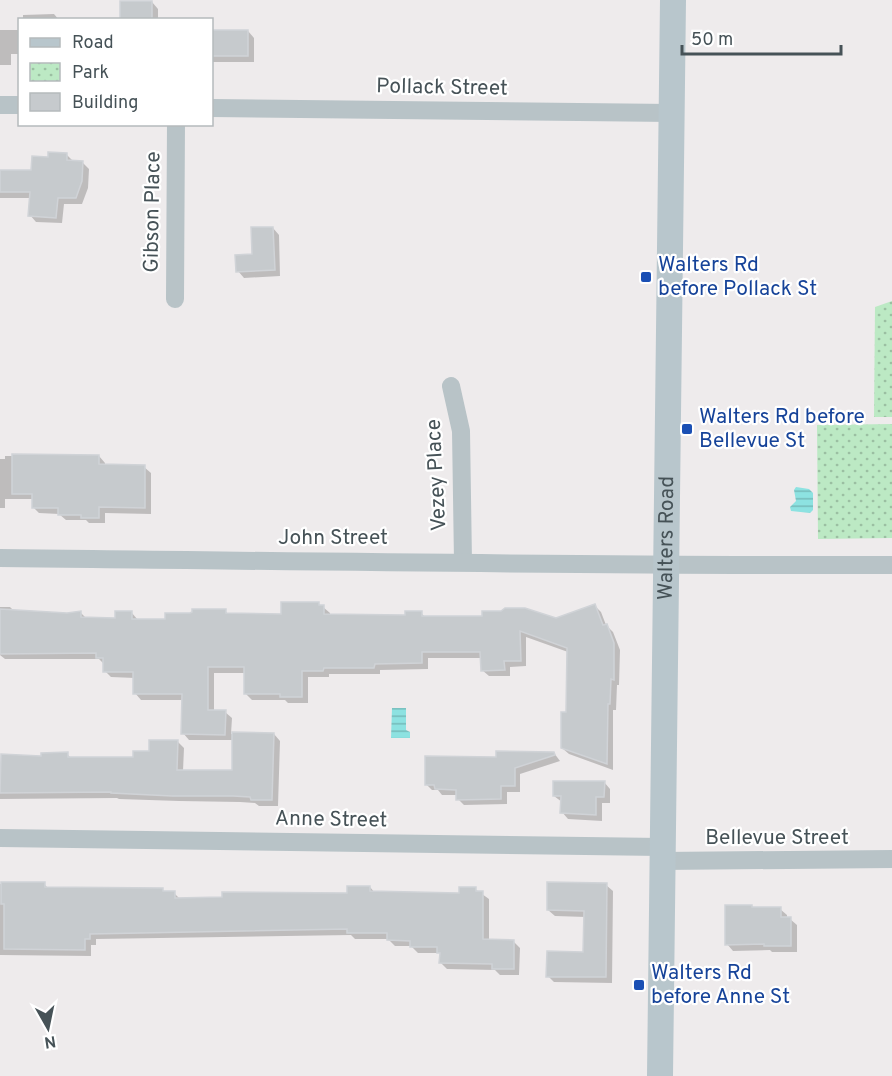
<svg xmlns="http://www.w3.org/2000/svg" width="892" height="1076" viewBox="0 0 892 1076" font-family="Overpass,sans-serif">
<defs>
<pattern id="park-dots" width="8" height="8" patternUnits="userSpaceOnUse" patternTransform="scale(1.5)"><rect width="8" height="8" fill="#bce9c4"/><path d="M2 2h.1M6 6h.1" fill="none" stroke="#9bbfa2" stroke-width="1.8" stroke-linecap="round"/></pattern>
<pattern id="water-rules" width="6" height="5" patternUnits="userSpaceOnUse" patternTransform="scale(1.5)"><rect width="6" height="5" fill="#8de2e1"/><path d="M0 2.5h6" fill="none" stroke="#75bab9"/></pattern>
</defs>
<rect width="100%" height="100%" fill="#eeebec"/>
<!-- park -->
<g fill="url(#park-dots)">
<path d="M892 301V417H874L875 307Z"/>
<path d="M892 424V538L818 539 817 425Z"/>
</g>
<!-- water -->
<g fill="url(#water-rules)">
<path d="M796 487 809 489 813 493V510L810 513 791 511 790 507 796 501 794 490Z"/>
<path d="M392 708H406V730L410 732V738H391Z"/>
</g>
<!-- shadow -->
<g fill="#0003">
<path d="M152 2 158 9V20H121Z"/>
<path d="M54 14 59 20H23V15Z"/>
<path d="M0 30H20V54H11V65H0Z"/>
<path d="M248 31 254 38V62H212V32Z"/>
<path d="M66 154 73 161 83 163 89 169 88 188 82 204H64L62 223 36 222 30 215 31 198H0V171H33L49 158Z"/>
<path d="M273 228 279 235 280 276 244 278 238 271 253 256Z"/>
<path d="M5 456H99L105 463V466L144 467 151 473V514L105 513V523H89L86 520H66L59 514 39 513 33 507V499H5V508H0V459H5Z"/>
<path d="M318 604 323 607 330 613V616H407L421 613 426 618 556 620 595 606 601 612 606 625 613 632 620 650 619 685H617L616 710H613V770L569 754 562 748 567 713 568 652 526 637V666L510 667V676H489L482 670V658H428V669L380 670V674H329V677H308V703H288L285 700H252L246 694V673H214V711L225 712 232 718 231 734H274L280 741 278 806H259L255 803 240 802 179 801 119 799 117 798 0 799V764L67 754 72 759H134L178 742 184 748 183 771 233 772 234 740H189L183 733V700H141L135 693V678L111 677 105 671V665L99 659H5L0 655V607H10L14 611 35 613H81L87 619H116L131 612 138 620H167L225 611 229 615 282 616Z"/>
<path d="M554 753 560 761 520 774V792H507V804L464 805 458 799V795H442L438 790H432L426 784 498 759Z"/>
<path d="M604 782 610 789V803H602V821L568 819 562 812V802L554 796Z"/>
<path d="M0 884H44L49 889 162 890 165 893H174L180 899 348 894 370 887 375 893 461 894 475 889 489 899V941H513L520 948 519 975H500L495 970 447 969 441 963 440 953H418L411 946H395L388 939H355L351 935 96 939V945H91V956L0 955Z"/>
<path d="M606 885 613 891 612 983 554 982 548 976 585 953 586 917 555 916 548 910Z"/>
<path d="M752 906 754 908 780 909 787 915V919H790L797 925V952H772L770 950 733 951 727 944Z"/>
</g>
<!-- building -->
<g fill="#c6cacd" stroke="#d0d3d7" stroke-width="1.5">
<rect x="120" y="1" width="32" height="19"/>
<rect x="212" y="30" width="36" height="26"/>
<path d="M48 152 67 153V160L83 161 82 181 76 198H58L56 218 28 216 30 192H0V170H31L32 156 48 157Z"/>
<path d="M251 227H273L275 270 236 272 235 255 252 254Z"/>
<path d="M12 454 99 455V464L145 465V508L99 507V518H81V515H58V508H32V494H12Z"/>
<path d="M281 602H319V605H324V614L405 615V611H422V616H482V611H501L505 608H525L556 618 595 604 603 625 607 624 614 643V680L611 679 610 704H608L607 764 561 748V712H566L567 648 520 631 521 661H504L505 670 481 671 480 652H422V663L375 664 374 668H324L323 671H302V697H280V694H244V667H208V710H226L225 735 181 734 182 694H133V672H103V658H96V653L0 654V609L67 613 81 611V617L115 618V611H132V619H165V613H190L192 612V609H226V613L281 614Z"/>
<path d="M232 732 274 733 272 800H251L250 797 233 796H172L111 793V792L0 793 1 754 41 756V753L68 752V757H133V751H149V740H178L177 770H232Z"/>
<path d="M496 751 554 752 555 755 515 768V786H501V799L456 800V790L435 789 434 785H425V756L496 757Z"/>
<path d="M553 781H605L604 797H596V815L560 813 561 796H553Z"/>
<path d="M1 882H45V887L163 888V891H175V898L222 897V892L347 893V886H370V891L459 893V887H476V891H483V939L514 940V969H492V964L439 963 440 953H437V947H410V941L387 940V933H347V929L90 934V939H85V950L4 949V904H1Z"/>
<path d="M547 882 607 883 606 977H546L547 951 583 952 584 911 547 910Z"/>
<path d="M725 905H752V907H781V917H791V946H764V944L725 945Z"/>
</g>
<g fill="none" stroke-linecap="round" stroke-linejoin="round">
<!-- minor -->
<g stroke="#b8c3c7" stroke-width="18">
<path d="M0 105H20"/>
<path d="M212 108 672 113"/>
<path d="M175 299 176 124"/>
<path d="M451 386 461 431 463 562"/>
<path d="M0 558C297 561 595 566 892 565"/>
<path d="M0 838 662 847"/>
<path d="M662 861 892 859"/>
</g>
<!-- secondary -->
<path stroke="#b8c6cc" stroke-width="26" id="s1" d="M660 1076 673 0"/>
</g>
<!-- markers -->
<g fill="#1a4fb4" stroke="#fff" stroke-width="2">
<rect x="640" y="271" width="12" height="12" rx="3"/>
<rect x="681" y="423" width="12" height="12" rx="3"/>
<rect x="633" y="979" width="12" height="12" rx="3"/>
</g>
<g text-anchor="middle" dominant-baseline="central" stroke-width="4.5" stroke-linejoin="round" paint-order="stroke">
<!-- street labels -->
<g font-size="21" fill="#465257" stroke="#fff">
<text transform="translate(442 88) rotate(1)">Pollack Street</text>
<text transform="translate(153 212) rotate(-89)">Gibson Place</text>
<text transform="translate(437 475) rotate(-93)">Vezey Place</text>
<text x="333" y="538">John Street</text>
<text stroke="none"><textPath href="#s1" startOffset="538">Walters Road</textPath></text>
<text transform="translate(331 820) rotate(1)">Anne Street</text>
<text x="777" y="838">Bellevue Street</text>
</g>
<!-- transit labels -->
<g font-size="21" fill="#164399" stroke="#fff" text-anchor="start">
<text x="658" y="265">Walters Rd<tspan x="658" dy="24">before Pollack St</tspan></text>
<text x="699" y="417">Walters Rd before<tspan x="699" dy="24">Bellevue St</tspan></text>
<text x="651" y="973">Walters Rd<tspan x="651" dy="24">before Anne St</tspan></text>
</g>
</g>
<!-- legend -->
<rect x="18" y="18" width="195" height="108" fill="#ffffff" stroke="#b5babc" stroke-width="1.5"/>
<rect x="30" y="38" width="30" height="9" fill="#b8c6cc" stroke="#b5babc" stroke-width="1.5"/>
<text x="72" y="48" font-size="18" fill="#465257">Road</text>
<rect x="30" y="63" width="30" height="18" fill="url(#park-dots)" stroke="#b5babc" stroke-width="1.5"/>
<text x="72" y="78" font-size="18" fill="#465257">Park</text>
<rect x="30" y="93" width="30" height="18" fill="#c6cacd" stroke="#b5babc" stroke-width="1.5"/>
<text x="72" y="108" font-size="18" fill="#465257">Building</text>
<!-- north arrow -->
<g transform="translate(48 1028) rotate(171)" stroke="#ffffff" stroke-width="4.5" paint-order="stroke">
<path d="M0-4.5L10 22L0 15L-10 22Z" fill="#465257"/>
<text y="-9" font-size="16" font-weight="bold" text-anchor="middle" fill="#465257">N</text>
</g>
<!-- scale -->
<path d="M682 45v9h159v-9" fill="none" stroke="#465257" stroke-width="3"/>
<text x="691" y="45" font-size="18" fill="#465257" stroke="#ffffff" stroke-width="4.5" paint-order="stroke">50 m</text>
</svg>
